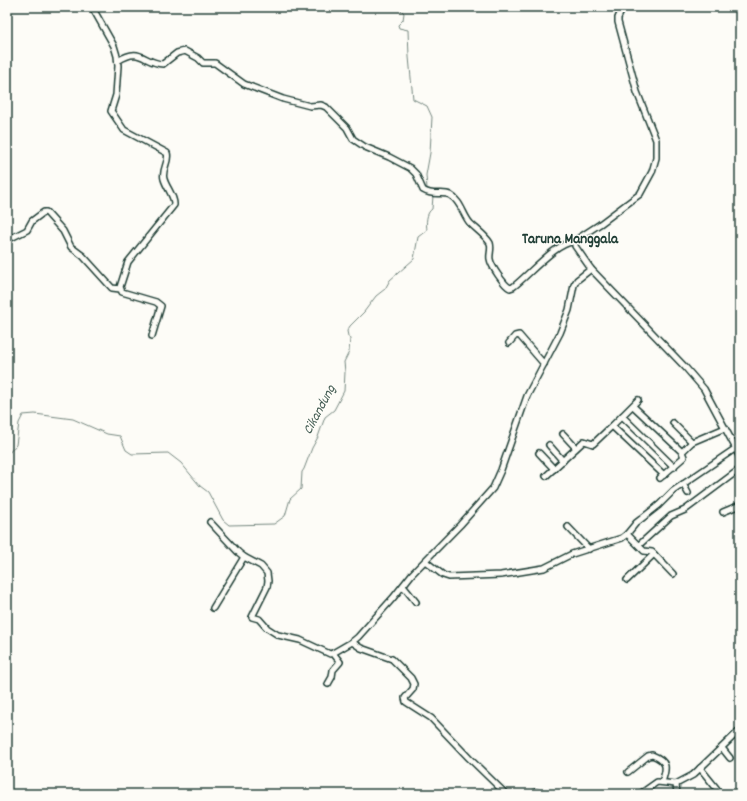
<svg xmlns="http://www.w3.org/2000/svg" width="747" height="801" viewBox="0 0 747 801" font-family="Dekko,sans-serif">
<rect width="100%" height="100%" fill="#fdfcf7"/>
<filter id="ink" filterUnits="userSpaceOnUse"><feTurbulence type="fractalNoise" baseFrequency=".025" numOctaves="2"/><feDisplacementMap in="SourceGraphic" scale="8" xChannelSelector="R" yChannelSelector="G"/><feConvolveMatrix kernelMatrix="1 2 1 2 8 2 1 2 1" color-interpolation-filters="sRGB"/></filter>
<g filter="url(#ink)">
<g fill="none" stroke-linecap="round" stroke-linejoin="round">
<!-- stream -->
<g stroke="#75877f" stroke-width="1">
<path d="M398 7 404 13 403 20 398 25 399 28 408 30 409 57 413 99 427 106 432 117 430 153 426 175 427 189 429 191"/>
<path d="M7 455 16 445 19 423 23 415 35 414 73 419 107 434 120 436 126 450 132 454 168 453 181 463 200 486 208 492 223 520 229 525 274 524 285 516 290 499 301 489 302 472 304 469 312 448 318 437 325 417 334 410 344 391 345 372 344 362 349 352 350 339 348 336 347 331 350 326 364 312 376 296 385 289 390 280 414 259 418 237 427 230C426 223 426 213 432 209L433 196"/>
</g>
<!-- minor casing -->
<g stroke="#1f3d34" stroke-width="8">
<g id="minor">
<path d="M92 7 114 46 117 56 118 66 116 95 111 111 124 130 167 153C170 161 161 170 164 179 166 187 175 197 174 205L128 262 120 287 122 292 156 302 161 306 152 336"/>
<path d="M623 7 618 18V22L637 92 656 140V158L652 172 640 194 600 224 577 239 575 242V246L591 269 685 367 704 389 734 445 740 458"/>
<path d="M118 61C141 46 143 63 163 64L177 53 185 51 198 58 203 63H215L244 84 283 99 310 106 321 105 326 107 347 128 353 139 365 147 389 157 410 168 416 174 423 190C434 197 442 191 450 195 461 201 463 215 470 223 477 230 485 235 490 243 492 249 489 254 490 259 491 266 504 285 510 288L513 287C527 277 558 240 575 242"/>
<path d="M7 240 27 230 32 221 44 212H46L63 231 71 247 83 256 112 288 120 289"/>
<path d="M509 343 515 336 519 335 544 364"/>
<path d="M638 400 612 426 664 475"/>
<path d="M633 406 682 452"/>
<path d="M622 416 674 467"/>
<path d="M673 423 692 442 725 428"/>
<path d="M563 434 576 448"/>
<path d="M549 445 563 461"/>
<path d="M539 453 554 469"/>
<path d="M546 476 584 441 593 444 612 426"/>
<path d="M660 478 684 457 682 452 692 442"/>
<path d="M683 484 688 493"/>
<path d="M723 512 740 505"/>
<path d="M210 522 238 552 244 557 261 566 267 573 268 581 267 587 252 617 259 619 267 628 278 635 300 640 330 654 333 653 352 642 358 637 393 598 412 574 460 525 493 488 501 470 527 396 560 333 569 310 574 285 577 280 591 269"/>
<path d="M568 527 589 549"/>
<path d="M627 534 644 551 652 552 673 574"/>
<path d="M639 545 671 516 685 510 740 469"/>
<path d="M425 561 443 575 449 577 501 575 544 568 572 554 622 538 627 534 636 523 659 505 673 491 736 448"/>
<path d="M627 580 654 554"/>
<path d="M403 586 416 602"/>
<path d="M213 608 244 557"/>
<path d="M352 642 361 648 392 659 411 678 414 684 413 689 405 698 406 702 431 718 469 758 506 794"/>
<path d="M328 684 332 677 333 670 340 662 333 653"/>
<path d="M722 748 730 758"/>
<path d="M700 768 717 789"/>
<path d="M628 772 648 756 652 755C668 761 667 768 662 782"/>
<path d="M676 784 677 794"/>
<path d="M534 794 536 792 542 794"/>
<path d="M640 794 657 782 676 784 693 775 740 730"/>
</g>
</g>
<!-- minor -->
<use href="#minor" stroke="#fdfcf7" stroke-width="5"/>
</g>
</g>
<g text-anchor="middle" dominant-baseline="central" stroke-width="3" stroke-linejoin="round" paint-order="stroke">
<!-- water labels -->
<g font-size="14" font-style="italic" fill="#435c53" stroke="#fdfcf7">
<text transform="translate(320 410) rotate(-62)">Cikandung</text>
</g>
<!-- quarter labels -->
<g font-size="15" font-weight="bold" fill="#1f3d34" stroke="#fdfcf7">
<text x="570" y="240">Taruna Manggala</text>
</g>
</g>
<!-- margin -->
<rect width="747" height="801" fill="none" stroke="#fdfcf7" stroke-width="24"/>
<rect x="12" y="12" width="723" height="777" fill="none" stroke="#1f3d34" stroke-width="1.5" filter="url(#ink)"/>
</svg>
